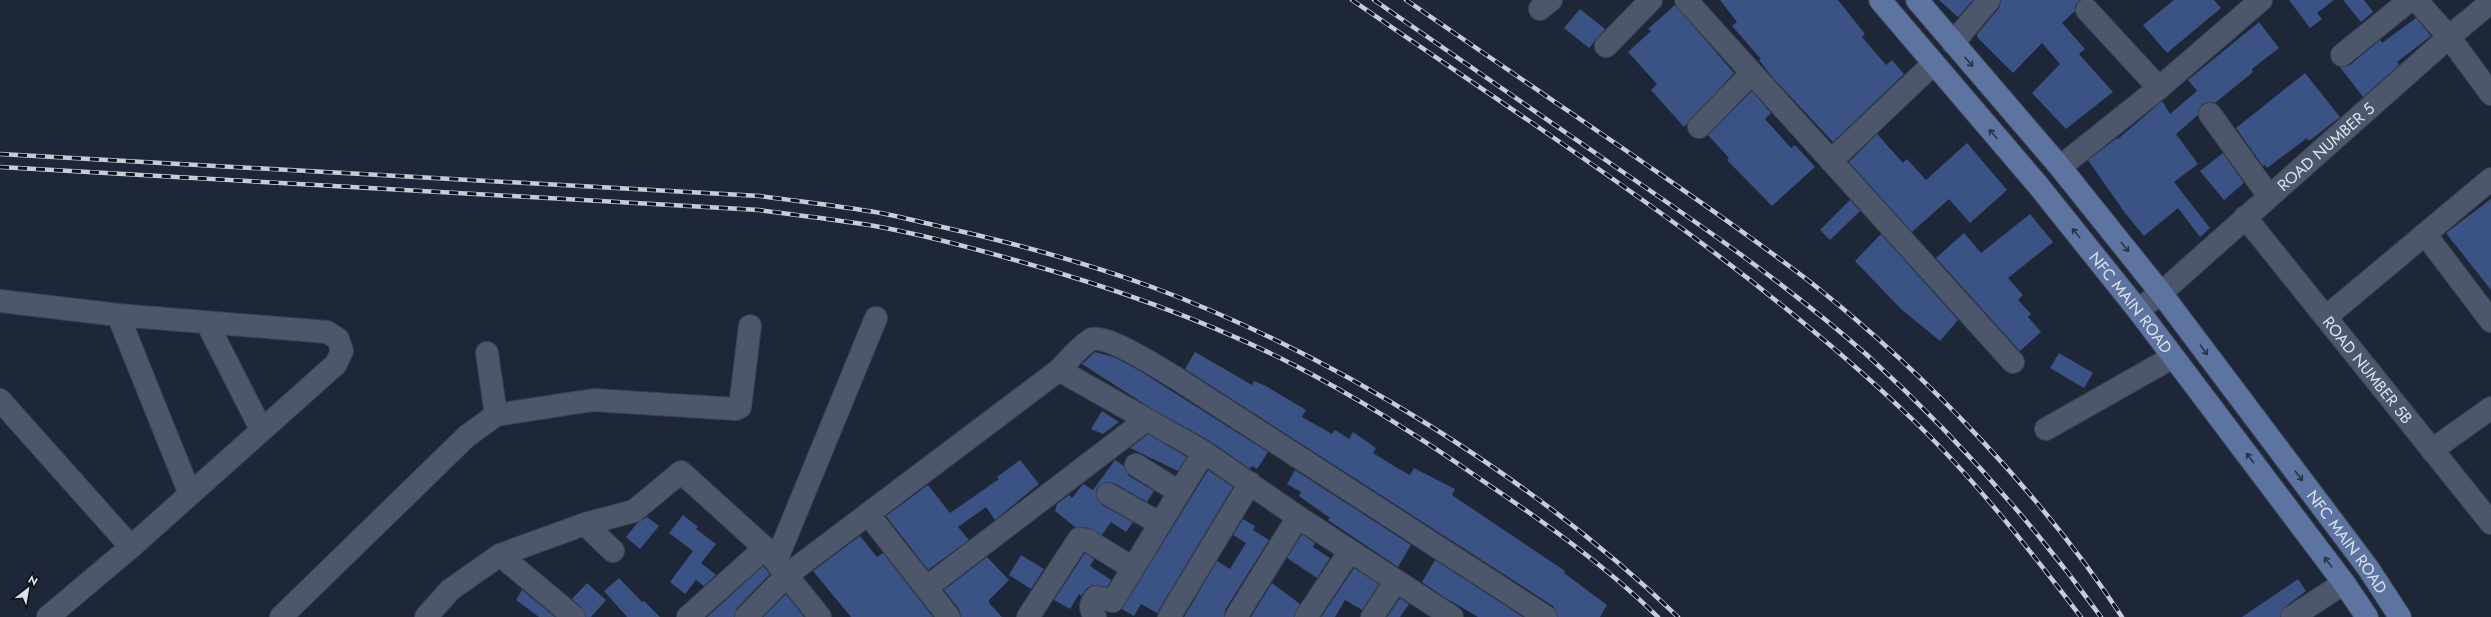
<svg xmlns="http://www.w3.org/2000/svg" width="2491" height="617" viewBox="0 0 2491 617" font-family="Jost,sans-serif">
<rect width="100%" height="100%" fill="#1e2738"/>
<!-- building -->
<g fill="#3a5284">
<path d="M1720 0H1838L1865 34 1862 37 1886 65 1892 60 1904 74 1833 142 1773 78 1759 60 1761 59 1732 26 1737 22Z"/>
<path d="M1939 0H1973L1958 17Z"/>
<path d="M2001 0H2080L2075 6V11L2062 23 2085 49 2079 54 2113 92 2066 129 2032 93 2060 64 2042 43 2013 73 1977 37V34L1999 8Z"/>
<path d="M2174 0H2214L2221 8 2167 53 2143 25Z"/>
<path d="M2289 0H2334L2317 13 2322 19 2310 28Z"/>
<path d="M2343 0H2364L2373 12 2361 22Z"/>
<path d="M1675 5 1734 73 1684 127 1651 90 1657 84 1628 52 1651 31 1648 29Z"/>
<path d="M1580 9 1605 29 1589 48 1564 28Z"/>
<path d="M2416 18 2431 36 2397 62 2399 65 2363 97 2340 67 2350 65 2380 40 2382 43Z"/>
<path d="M2259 22 2279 48 2252 69 2253 72 2215 103 2209 102 2202 104 2198 115 2176 134 2198 164 2174 182 2210 228 2200 237 2178 208 2144 236 2125 213 2088 160 2117 138 2118 139 2162 101 2170 114 2197 91 2188 80Z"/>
<path d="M2305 73 2340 117 2309 141 2307 138 2267 168 2265 165 2263 166 2236 128Z"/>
<path d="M1752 91 1771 113 1765 119 1791 148 1795 145 1815 167 1772 206 1727 160 1729 158 1708 135Z"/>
<path d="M1877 134 1903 163 1907 159 1926 180 1967 143 2007 190 1970 223 1949 199 1912 232 1849 162Z"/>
<path d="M2223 153 2244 183 2224 200 2200 171Z"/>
<path d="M2491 199V290L2446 233Z"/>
<path d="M1850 200 1860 211 1830 240 1820 230Z"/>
<path d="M2030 214 2053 242 2008 278 2023 295 2018 300 2031 314 2028 317 2041 332 2020 351 1936 258 1964 233 1981 253Z"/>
<path d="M1881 234 1958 320 1940 341 1901 309 1855 261Z"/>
<path d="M1095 352 1114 357 1140 371 1268 452 1257 469 1252 466 1250 469 1210 441 1152 409 1082 364Z"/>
<path d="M1195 352 1252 385 1254 381 1266 386 1306 410 1302 417 1332 434 1335 430 1349 439 1353 432 1376 448 1373 453 1399 469 1410 475 1414 468 1455 489 1452 495 1565 571 1564 573 1607 605 1600 617H1558L1553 606 1185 369Z"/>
<path d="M2059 353 2093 373 2084 388 2050 368Z"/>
<path d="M1102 411 1119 422 1103 434 1091 429Z"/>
<path d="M1148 434 1187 457 1178 471 1130 448Z"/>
<path d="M1020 460 1039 484 995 520 986 507 958 527 969 540 928 570 886 516 928 485 950 513 999 479 997 477Z"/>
<path d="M1115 460 1124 466 1129 476 1154 491 1147 502 1114 483 1108 482 1097 488 1096 494 1102 505 1133 522 1126 532 1111 522 1102 535 1089 528 1075 527 1055 511 1057 504 1069 495 1072 498 1083 484 1093 490Z"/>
<path d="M1208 470 1233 487 1157 613 1141 604 1134 616 1122 609Z"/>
<path d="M1295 470 1411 545 1398 567 1328 520 1330 518 1299 496 1301 492 1287 484Z"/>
<path d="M683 515 698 527 696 529 716 544 701 563 716 575 704 586 696 580 685 594 670 582 693 551 669 533Z"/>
<path d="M647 517 659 526 640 549 626 537 638 522Z"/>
<path d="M1243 519 1255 526 1253 530 1269 540 1225 610 1224 617H1184L1217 561 1230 569 1246 543 1233 535Z"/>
<path d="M1302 534 1315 543 1313 547 1330 558 1317 578 1287 558Z"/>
<path d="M860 536 877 557 883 553 933 617H851L813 571Z"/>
<path d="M1085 553 1094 559 1090 566 1111 580 1107 587 1093 585 1087 588 1081 596 1079 594 1070 609 1054 600Z"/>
<path d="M1021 555 1044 569 1031 589 1009 575Z"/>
<path d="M987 557 1009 580 989 600V603L1002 617H961L959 609 944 590Z"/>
<path d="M1435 560 1523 617H1478L1444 597 1422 582Z"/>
<path d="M763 566 770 574 737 608 734 617H707Z"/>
<path d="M1354 568 1379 584 1362 610 1345 600 1335 617H1321Z"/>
<path d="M619 578 642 602 644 601 660 617H627L604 591Z"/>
<path d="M2298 579 2306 591 2285 607 2280 617H2242Z"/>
<path d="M587 583 606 600 591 617H586L582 608 572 599Z"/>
<path d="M1272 583 1300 604 1294 617H1251Z"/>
<path d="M522 590 555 617H539L516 600Z"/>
<path d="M786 594 804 617H763Z"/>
<path d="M1400 598 1409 604 1400 617H1387Z"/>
</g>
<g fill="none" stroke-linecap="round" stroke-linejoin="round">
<!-- minor casing -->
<g stroke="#3b4251" stroke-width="24">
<g id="minor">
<path d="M1686 0 2013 362"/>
<path d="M2416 0 2449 37 2491 94"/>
<path d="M1540 9 1551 0"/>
<path d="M2087 10 2159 88"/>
<path d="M1953 43 1989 0"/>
<path d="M1606 46 1651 0"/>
<path d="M2342 55 2410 0"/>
<path d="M2210 114 2269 196"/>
<path d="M1699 127 1751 74"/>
<path d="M1831 161 1933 64"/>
<path d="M2060 167 2159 88 2261 0"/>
<path id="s1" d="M2245 217 2491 523"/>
<path d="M2425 234 2491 321"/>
<path d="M0 301 118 315 327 332 338 339 342 351 336 364 131 547 48 617"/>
<path id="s2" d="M2138 310 2161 293 2449 37 2491 2"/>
<path d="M118 315 190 494"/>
<path d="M2326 317 2491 179"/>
<path d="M207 323 261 429"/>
<path d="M487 353 496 415"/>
<path d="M1059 370C1068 361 1079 347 1090 340 1103 331 1162 370 1176 378L1546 617"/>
<path d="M0 400 131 547"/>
<path d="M2046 429 2173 357"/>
<path d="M2432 450 2491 408"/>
<path d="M1136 465 1179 492"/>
<path d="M1108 494 1159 523"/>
<path d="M868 514 949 617"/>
<path d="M585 524 613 551"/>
<path d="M500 555 574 617"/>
<path d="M776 561 876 318"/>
<path d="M926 588 1146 420"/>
<path d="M281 617 467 436 496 415 593 400 736 409 740 407 750 326"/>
<path d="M426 617 450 590 500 555 585 524 634 511 681 472 765 548 820 617"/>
<path d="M688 617 765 548"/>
<path d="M746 617 787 575 1059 370 1204 452 1298 517 1452 617"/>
<path d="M1028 617 1079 539 1087 540 1131 567"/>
<path d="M1095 617C1090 609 1089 604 1096 597L1113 601 1204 452"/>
<path d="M1169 617 1250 483"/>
<path d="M1236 617 1298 517"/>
<path d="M1306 617 1350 551"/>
<path d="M1372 617 1396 581"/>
<path d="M2292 617 2344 583"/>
</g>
</g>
<!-- major casing -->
<g stroke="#3b4251" stroke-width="24">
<g id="major">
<path id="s3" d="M1880 0 2037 184 2138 310 2344 583 2367 617"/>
<path id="s4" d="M1917 0 2060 167 2161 293 2368 568 2400 617"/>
</g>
</g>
<!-- minor -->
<use href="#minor" stroke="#4d576b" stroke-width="22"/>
<!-- major -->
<use href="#major" stroke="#5d73a0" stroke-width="22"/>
<!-- rail casing -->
<g stroke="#c6cdd9" stroke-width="4.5">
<g id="rail">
<path d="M1352 0C1543 132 1743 257 1912 419 1975 479 2028 548 2081 617"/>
<path d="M1374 0C1456 57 1538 113 1620 170 1705 228 1790 287 1867 355 1954 434 2032 522 2101 617"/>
<path d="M1406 0C1481 51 1556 103 1631 154 1693 197 1755 239 1814 285 1926 374 2044 497 2122 617"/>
<path d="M0 154 760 196C796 201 832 205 868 211 891 214 915 221 938 226 1010 242 1083 262 1152 287 1337 356 1536 480 1678 617"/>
<path d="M0 167 759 210C795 215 832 219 869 225 916 233 965 246 1011 259 1108 286 1204 319 1294 365 1360 399 1423 439 1483 481 1544 522 1606 566 1658 617"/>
</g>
</g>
<!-- rail -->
<use href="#rail" stroke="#0c1017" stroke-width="3" stroke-dasharray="9" stroke-linecap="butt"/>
</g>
<!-- one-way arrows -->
<defs><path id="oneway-shaft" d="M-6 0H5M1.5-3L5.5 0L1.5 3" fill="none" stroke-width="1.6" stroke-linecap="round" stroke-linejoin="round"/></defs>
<g stroke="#283347">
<use href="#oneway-shaft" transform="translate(1969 62) rotate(49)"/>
<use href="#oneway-shaft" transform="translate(1993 134) rotate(-131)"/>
<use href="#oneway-shaft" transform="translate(2076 233) rotate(-129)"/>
<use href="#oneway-shaft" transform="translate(2125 247) rotate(51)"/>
<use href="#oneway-shaft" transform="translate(2204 350) rotate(53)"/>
<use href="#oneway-shaft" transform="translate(2250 458) rotate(-127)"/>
<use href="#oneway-shaft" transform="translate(2299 476) rotate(53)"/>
<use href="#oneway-shaft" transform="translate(2328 562) rotate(-127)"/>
</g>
<g text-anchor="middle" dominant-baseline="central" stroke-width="3" stroke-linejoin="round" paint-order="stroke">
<!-- street labels -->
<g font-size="16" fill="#dce3ee" stroke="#0c1017">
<text stroke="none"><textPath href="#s2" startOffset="249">ROAD NUMBER 5</textPath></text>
<text stroke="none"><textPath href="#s3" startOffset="393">NFC MAIN ROAD</textPath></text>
<text stroke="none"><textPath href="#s1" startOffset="196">ROAD NUMBER 5B</textPath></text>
<text stroke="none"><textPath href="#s4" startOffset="692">NFC MAIN ROAD</textPath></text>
</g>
</g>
<!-- north arrow -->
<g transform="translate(28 589) rotate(31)" stroke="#0c1017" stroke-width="3" paint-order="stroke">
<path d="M0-3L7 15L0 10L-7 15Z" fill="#dce3ee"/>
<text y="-6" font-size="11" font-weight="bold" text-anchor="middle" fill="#dce3ee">N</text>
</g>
</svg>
